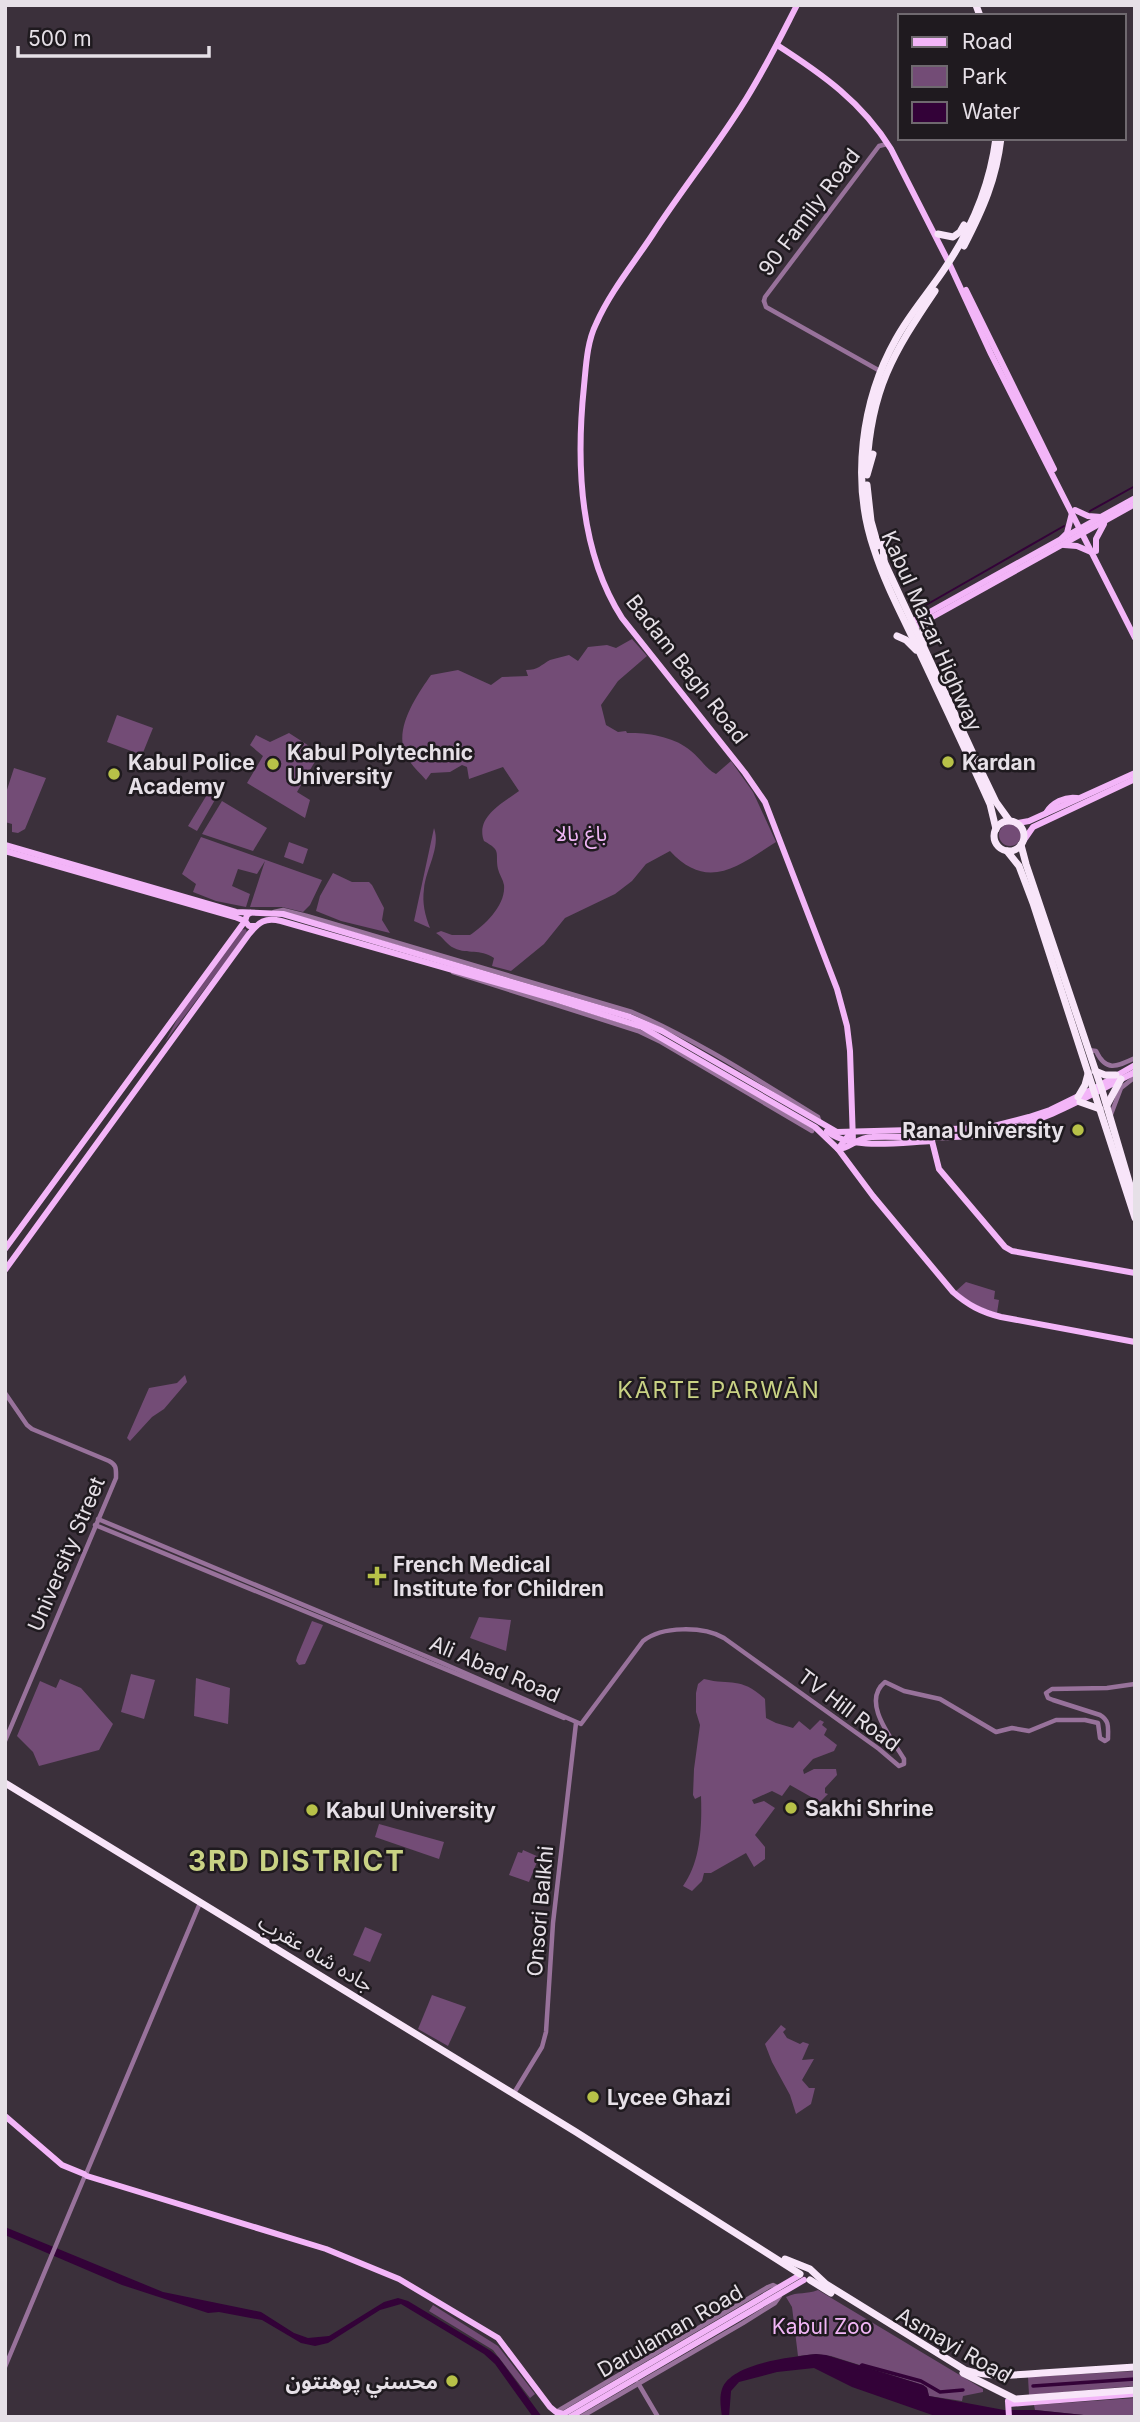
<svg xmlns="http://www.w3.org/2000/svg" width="1140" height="2422" viewBox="0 0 1140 2422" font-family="Inter,'Noto Sans Arabic',sans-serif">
<rect width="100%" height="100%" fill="#3b303b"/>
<!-- green -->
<g fill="#734c76">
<path d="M632 639 647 656 618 681 601 705 606 725 618 732 626 731 627 733C646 732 676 737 691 751 700 758 706 769 716 774L731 761 753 792 776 842C738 866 708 892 670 851L646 864 632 881 615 894 565 918 544 944 511 971 492 966 494 958C479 948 469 955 454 948 447 945 443 937 436 933L441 931 452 935H470C485 925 506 905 504 885 503 879 499 874 498 869 495 852 502 851 484 841 475 817 503 803 519 791L503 767 469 779 467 767 462 765 450 772 431 773 426 780C419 772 410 764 406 755 393 729 417 695 431 675L458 670 491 685 502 677 528 676 526 670C538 670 541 665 550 660 556 658 563 657 569 655L578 661 588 647 607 645 616 648Z"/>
<path d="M117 715 153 728 142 755 107 742Z"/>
<path d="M289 733 320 753 297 792 310 800 305 818 247 783 263 756 250 745 256 735 270 742Z"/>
<path d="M14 768 46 778 25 829 18 833 12 832V824L5 822V796Z"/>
<path d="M208 793 216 798 197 831 188 826Z"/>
<path d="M222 801 267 828 253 851 202 834Z"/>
<circle cx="1010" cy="835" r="11"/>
<path d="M434 828C441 848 426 868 424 889 422 903 425 915 430 928L414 921Z"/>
<path d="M201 837 322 880 310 905 303 912 282 907H250L265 861 257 874 238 869 232 886 250 894 246 907 216 901 193 892 196 884 182 874Z"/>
<path d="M289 842 308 849 303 864 284 857Z"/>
<path d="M333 873 352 882H369L372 885 384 908 382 920 390 933 341 921 316 911 320 896Z"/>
<path d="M246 929 247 933 165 1042 180 1014 241 930Z"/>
<path d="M966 1282 995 1291 994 1299 999 1300 997 1313C980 1308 969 1302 956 1291Z"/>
<path d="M185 1375 187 1382 164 1409 152 1417 130 1441 127 1438 149 1388 177 1383Z"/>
<path d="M479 1617 511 1620 506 1651 470 1638Z"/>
<path d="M312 1621 323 1625 305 1664 299 1665 296 1661 297 1657Z"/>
<path d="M131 1674 155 1680 144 1719 121 1712Z"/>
<path d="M196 1678 230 1688 228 1724 194 1716Z"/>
<path d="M60 1679 81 1688 113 1724 99 1750 39 1766 33 1752 17 1736 40 1681 56 1688Z"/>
<path d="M704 1679C732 1686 740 1676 765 1699L766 1718 776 1723 793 1728 799 1721 810 1730 820 1720 824 1722 822 1725 827 1729 824 1735 837 1745 834 1751 813 1759 803 1770 804 1774 814 1769H836L837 1775 825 1788V1793L828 1794 820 1802 790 1785 782 1796 772 1791 752 1800 754 1804 764 1801 775 1808 755 1835 765 1847V1859L754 1867 746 1853 711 1873H704L702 1881 692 1891 683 1886C701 1861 702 1825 701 1796L695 1799 693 1795 694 1769 700 1725 696 1712V1693L698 1684Z"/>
<path d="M379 1824 444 1842 439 1859 375 1837Z"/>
<path d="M523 1850 539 1857 529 1882 509 1875 518 1852 522 1853Z"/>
<path d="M365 1927 382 1934 370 1962 353 1955Z"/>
<path d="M432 1995 466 2007 448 2046 418 2029Z"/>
<path d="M781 2025 786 2029 783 2032 787 2038 800 2044 803 2042 809 2044 802 2060 814 2059 802 2080 809 2088H815L811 2104 796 2114 790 2095 772 2062 765 2044Z"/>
<path d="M818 2290 983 2389V2392L963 2396 962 2401 929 2396 927 2388 923 2385 831 2356 816 2354 798 2356 792 2307 786 2297C799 2291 806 2295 818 2290Z"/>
<path d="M433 2305 498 2346 535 2394 530 2398 493 2350 429 2311Z"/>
<path d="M1135 2371V2386L1029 2395 1028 2377Z"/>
<path d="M1135 2398V2417H1103L1035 2410 1034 2405Z"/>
</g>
<!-- water -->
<g fill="#330238">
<path d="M5 2227 163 2292 261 2312 294 2333 308 2338 329 2336 384 2302 398 2298 408 2301 491 2351 499 2358 542 2417H533L495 2364 484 2354 401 2304 380 2310 328 2343 315 2346 301 2343 262 2320 219 2312 208 2313 122 2285 5 2235Z"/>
<path d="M816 2354 826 2355 923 2385 927 2388 929 2396 1004 2410H1035L1103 2417H938L852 2387 814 2368 777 2372 739 2382 731 2391 729 2417H722C721 2408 719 2398 722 2389 731 2363 792 2357 816 2354Z"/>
</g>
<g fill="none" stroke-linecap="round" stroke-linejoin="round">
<!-- stream -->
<g stroke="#330238" stroke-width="2">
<path d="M1090 511 1135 486"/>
<path d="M919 609 1064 526"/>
</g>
<!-- canal -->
<g stroke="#330238" stroke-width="3.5">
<path d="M859 2368 862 2365 921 2381 940 2392 963 2390"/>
<path d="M1033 2386 1135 2379"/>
</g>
<!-- minor -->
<g stroke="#98729b" stroke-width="4.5">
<path d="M764 301 765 297 879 146 887 144"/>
<path d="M764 301 766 307 880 371"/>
<path d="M274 912 283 910 307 916 632 1012C697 1040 758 1080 818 1117L820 1123"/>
<path d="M453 972 638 1031 661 1042 812 1131"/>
<path d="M1088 1050 1096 1051C1106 1072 1116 1067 1135 1058"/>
<path d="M1110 1117 1121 1088 1135 1077"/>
<path d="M5 1393 27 1425 32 1429 109 1461C117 1465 116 1469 116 1478L5 1741"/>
<path d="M98 1519 440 1662 581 1724 643 1641C662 1626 703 1626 724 1638L879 1749 899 1766 904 1764V1759C893 1740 860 1702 885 1682L904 1691 940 1699 996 1732 1012 1728 1029 1731 1056 1720H1085L1098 1723 1100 1738 1105 1741 1108 1739C1108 1728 1110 1721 1100 1715L1053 1700 1048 1698 1046 1693 1052 1689 1107 1688 1135 1684"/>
<path d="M95 1525 564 1718"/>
<path d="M514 2093 542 2047 546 2032 553 1923 576 1723"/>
<path d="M86 2174 200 1903"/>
<path d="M5 2367 84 2178"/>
<path d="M638 2383 658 2417"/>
<path d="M556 2412 768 2287 773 2285 779 2288"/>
<path d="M581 2417 743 2323 775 2303 780 2296"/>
</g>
<!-- major -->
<g stroke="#f3b5f8" stroke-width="6">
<path d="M797 5C779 40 762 75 741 107 713 151 681 191 653 234 634 263 610 292 596 324 587 342 586 366 584 386 576 463 579 551 622 618L745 773 765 802 837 989 847 1026 850 1051 853 1142"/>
<path d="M777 45C822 74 862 102 891 149L949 263 991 354 1135 638"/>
<path d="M966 290 1054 469"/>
<path d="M1075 510 1088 516 1101 517"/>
<path d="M1062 538 1067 533 1072 513"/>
<path d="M1064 545 1077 546 1091 552"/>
<path d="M1096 551V539L1104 524"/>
<path d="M910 623 1135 498"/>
<path d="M911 629 1135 504"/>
<path d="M1046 813C1052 803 1065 796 1077 798"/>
<path d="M1018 823 1029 821 1135 773"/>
<path d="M1024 840 1033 827 1135 779"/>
<path d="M5 845 236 912 283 914 630 1017 662 1031 837 1132 986 1128 1029 1117 1050 1110 1093 1089 1135 1065"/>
<path d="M5 851 235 917 245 921 249 926H255"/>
<path d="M827 1131C850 1151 903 1142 932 1141L939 1169 1005 1247 1012 1251 1135 1273"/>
<path d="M851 1132 838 1149 873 1196 953 1292C968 1305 981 1312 1001 1317L1135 1342"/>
<path d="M5 1249 245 921 247 915 250 913"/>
<path d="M5 1270 249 934C259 922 265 917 281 921L551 998 642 1027 815 1127 838 1149C850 1149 857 1137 872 1137 910 1136 948 1140 986 1134 1040 1125 1087 1097 1135 1072"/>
<path d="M5 2116 62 2165 84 2174"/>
<path d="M87 2176 326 2249 399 2279 498 2338 550 2407 556 2412 563 2414"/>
<path d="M1008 2401 1009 2417"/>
<path d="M1009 2404 1135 2394"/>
<path d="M560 2416 800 2275"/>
<path d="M570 2417 804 2280"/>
</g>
<!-- highway -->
<g stroke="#f8e5f9" stroke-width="7">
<path d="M976 5 980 16"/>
<path d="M996 138C990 185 973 226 947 265 931 290 910 313 896 339 861 401 851 482 874 549 885 584 903 617 919 651 943 702 967 753 990 804L996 829"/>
<path d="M938 234 953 237 960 232 964 225"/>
<path d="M964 246C983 209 996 180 1001 138"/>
<path d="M867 466C871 390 893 353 935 291"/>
<path d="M867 475 873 454"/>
<path d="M867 485 871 521 878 546"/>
<path d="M883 544 884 561"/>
<path d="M882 557 983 775 996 802 1009 820"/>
<path d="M897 636 906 640 916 650"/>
<path d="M924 642 923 627 930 618"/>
<circle cx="1009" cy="836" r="15"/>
<path d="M1021 845 1026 864 1102 1090 1135 1202"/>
<path d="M1007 851 1019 866 1033 903 1135 1218"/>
<path d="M1095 1071 1105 1075H1116"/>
<path d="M1078 1097 1085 1085 1088 1074"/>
<path d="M1080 1102 1100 1109"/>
<path d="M1107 1105 1121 1079"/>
<path d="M5 1783 576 2132 800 2274"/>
<path d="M785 2259 810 2269 826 2284 965 2370C990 2378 1016 2375 1042 2373 1073 2371 1104 2369 1135 2367"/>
<path d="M810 2280 831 2293"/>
<path d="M963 2373 1015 2399 1135 2390"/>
</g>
</g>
<!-- markers -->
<g fill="#b7c148" stroke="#1f1a1f" stroke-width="2.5">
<circle cx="948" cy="762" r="7"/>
<circle cx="273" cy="764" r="7"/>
<circle cx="114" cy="774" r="7"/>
<circle cx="1078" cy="1130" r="7"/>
<path d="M373.5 1565.5h7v7h7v7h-7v7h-7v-7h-7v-7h7z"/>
<circle cx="791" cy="1808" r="7"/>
<circle cx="312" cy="1810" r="7"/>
<circle cx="593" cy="2097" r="7"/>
<circle cx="452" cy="2381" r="7"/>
</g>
<g text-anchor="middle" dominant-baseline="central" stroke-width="5" stroke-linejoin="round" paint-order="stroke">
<!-- street labels -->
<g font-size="21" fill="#e6e0e7" stroke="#1f1a1f">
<text transform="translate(809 212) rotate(-53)">90 Family Road</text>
<text transform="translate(932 631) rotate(66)">Kabul Mazar Highway</text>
<text transform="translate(687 669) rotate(52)">Badam Bagh Road</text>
<text transform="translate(66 1554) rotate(-67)">University Street</text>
<text transform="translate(495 1669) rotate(23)">Ali Abad Road</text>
<text transform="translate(849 1710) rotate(37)">TV Hill Road</text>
<text transform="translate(540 1911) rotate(-85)">Onsori Balkhi</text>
<text transform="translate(316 1953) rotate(31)">جاده شاه عقرب</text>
<text transform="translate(670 2331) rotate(-30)">Darulaman Road</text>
<text transform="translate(954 2345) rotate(30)">Asmayi Road</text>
</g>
<!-- poi labels -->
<g font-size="21" font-weight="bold" fill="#e6e0e7" stroke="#1f1a1f" text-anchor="start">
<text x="287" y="752">Kabul Polytechnic<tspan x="287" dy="24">University</tspan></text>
<text x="128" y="762">Kabul Police<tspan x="128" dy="24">Academy</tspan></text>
<text x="962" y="762">Kardan</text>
<text x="1064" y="1130" text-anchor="end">Rana University</text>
<text x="393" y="1564">French Medical<tspan x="393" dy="24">Institute for Children</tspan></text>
<text x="805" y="1808">Sakhi Shrine</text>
<text x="326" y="1810">Kabul University</text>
<text x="607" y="2097">Lycee Ghazi</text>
<text x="438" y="2381" text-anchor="end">محسني پوهنتون</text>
</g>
<!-- park labels -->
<g font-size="21" fill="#f1b6f6" stroke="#1f1a1f">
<text x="581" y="833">باغ بالا</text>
<text x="822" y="2326">Kabul Zoo</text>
</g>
<!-- neighbourhood labels -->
<g font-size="23" letter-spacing="2" fill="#c9d284" stroke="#1f1a1f">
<text x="719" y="1390">KĀRTE PARWĀN</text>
</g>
<!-- district labels -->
<g font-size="28" font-weight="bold" letter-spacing="2" fill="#c9d284" stroke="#1f1a1f">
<text x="297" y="1861">3RD DISTRICT</text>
</g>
</g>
<!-- border -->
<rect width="1140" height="2422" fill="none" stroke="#e6e0e7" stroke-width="14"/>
<!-- legend -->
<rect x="898" y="14" width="228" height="126" fill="#1f1a1f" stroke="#6f696f" stroke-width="2"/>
<rect x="912" y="37" width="35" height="10" fill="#f3b5f8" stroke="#6f696f" stroke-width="2"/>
<text x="962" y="49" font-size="21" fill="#e6e0e7">Road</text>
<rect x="912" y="66" width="35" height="21" fill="#734c76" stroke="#6f696f" stroke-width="2"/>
<text x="962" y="84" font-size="21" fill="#e6e0e7">Park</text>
<rect x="912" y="102" width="35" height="21" fill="#330238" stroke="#6f696f" stroke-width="2"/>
<text x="962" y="119" font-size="21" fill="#e6e0e7">Water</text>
<!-- scale -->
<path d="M18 46v10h191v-10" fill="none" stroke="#e6e0e7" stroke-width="3.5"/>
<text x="28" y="46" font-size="21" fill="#e6e0e7" stroke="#1f1a1f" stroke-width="5" paint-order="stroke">500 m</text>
</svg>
